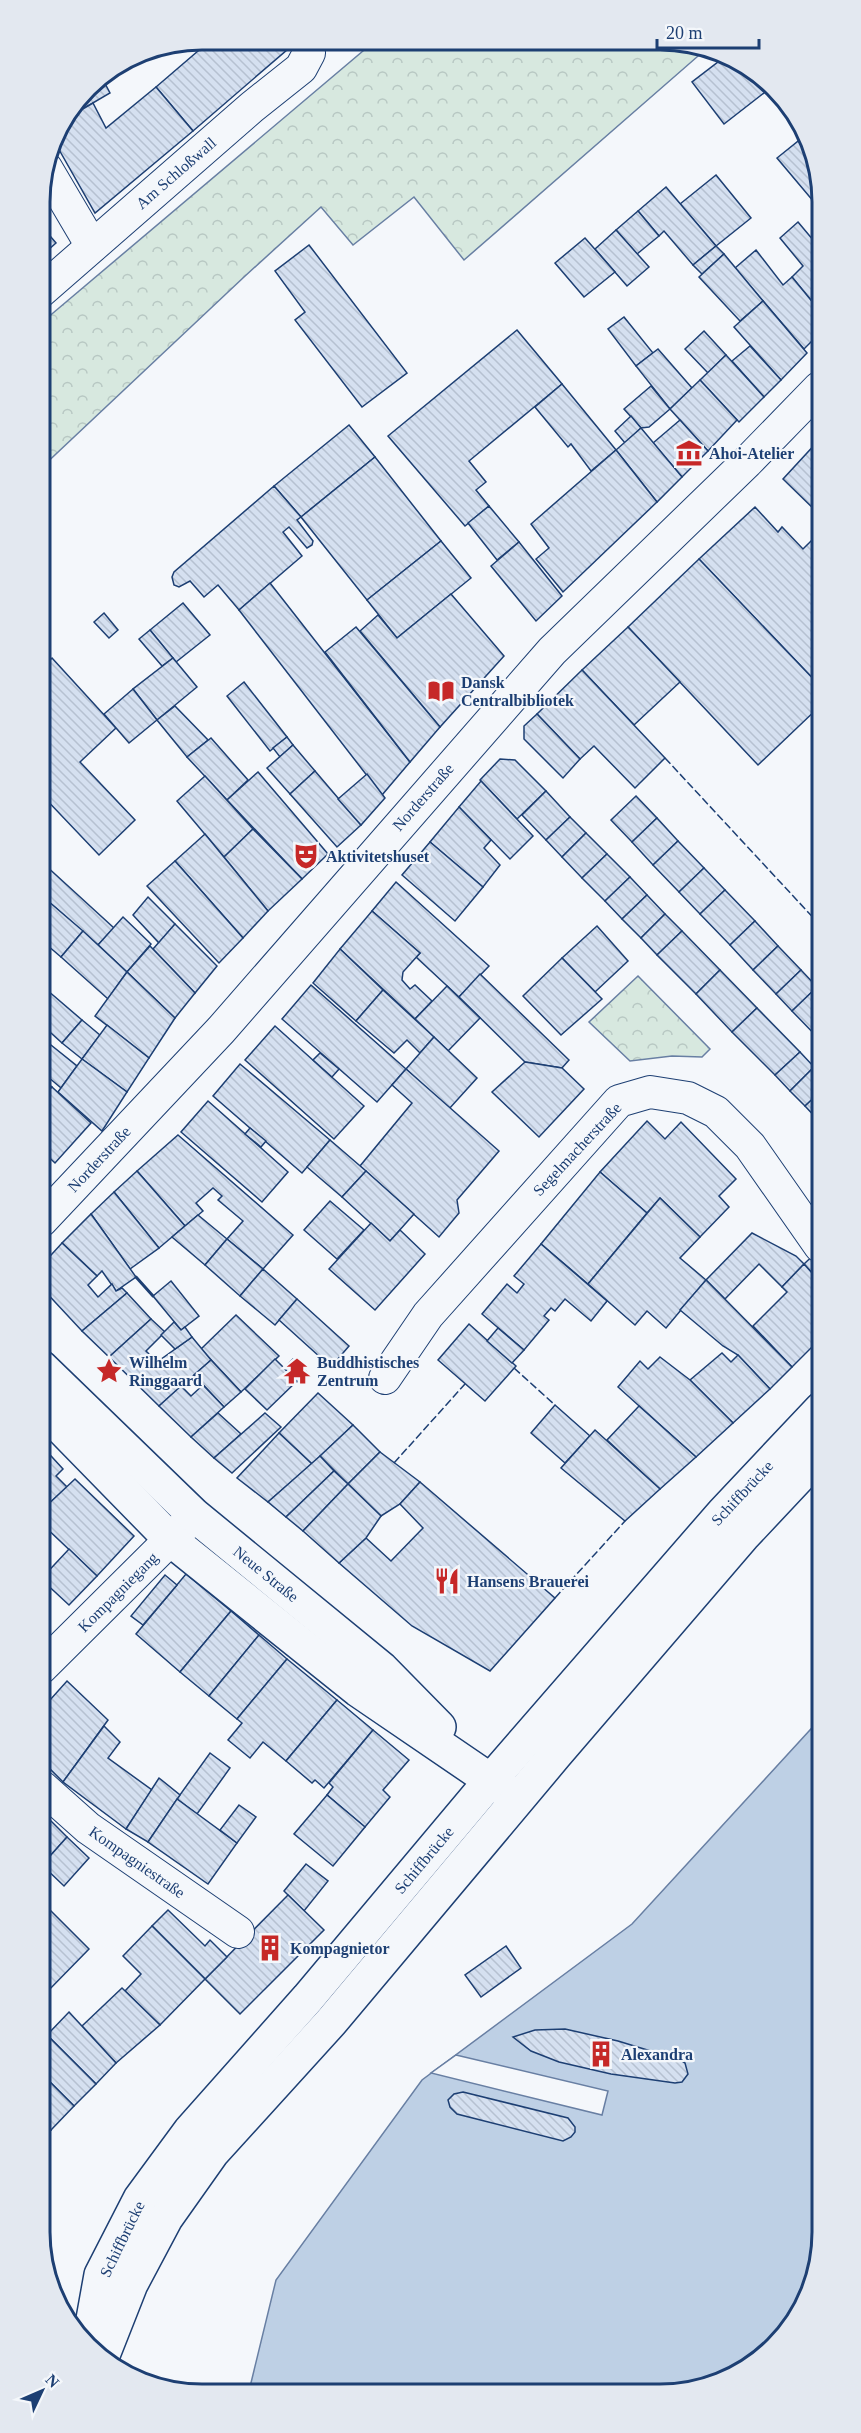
<svg xmlns="http://www.w3.org/2000/svg" width="861" height="2433" viewBox="0 0 861 2433" font-family="Georgia,serif">
<defs>
<pattern id="forest-crowns" width="20" height="18" patternUnits="userSpaceOnUse" patternTransform="scale(1.5)"><rect width="20" height="18" fill="#d7e8df"/><path d="M2 6a3 3 0 1 1 6 0M12 15a3 3 0 1 1 6 0" fill="none" stroke="#b8c8c3"/></pattern>
<pattern id="building-back-hatch" width="6" height="6" patternUnits="userSpaceOnUse" patternTransform="scale(1.5)"><rect width="6" height="6" fill="#d5e0f0"/><path d="M-1 5l2 2M0 0l6 6M5-1l2 2" fill="none" stroke="#b6c1d1"/></pattern>
</defs>
<rect width="100%" height="100%" fill="#f4f7fb"/>
<!-- forest -->
<g fill="url(#forest-crowns)" stroke="#687fa3" stroke-width="1.5">
<path d="M376 40 691 42 705 50 464 260 414 197 353 245 321 207 244 277 40 469V324Z"/>
<path d="M638 976 710 1049 702 1057 672 1056 630 1061 589 1022Z"/>
</g>
<!-- water -->
<path fill="#bed0e5" stroke="#687fa3" stroke-width="1.5" d="M821 1718 822 2241 810 2293 782 2338 741 2372 691 2391H249L276 2280 422 2080 632 1924Z"/>
<!-- pier -->
<path fill="#f4f7fb" stroke="#687fa3" stroke-width="1.5" d="M456 2055 608 2091 602 2115 431 2073Z"/>
<!-- building -->
<g fill="url(#building-back-hatch)" stroke="#1d3f73" stroke-width="1.5">
<path d="M212 39 282 40 288 49 193 131 156 87Z"/>
<path d="M722 59 763 81 769 89 724 124 692 82Z"/>
<path d="M101 76 110 93 62 121 94 80Z"/>
<path d="M156 87 193 131 95 213 53 139 54 136 65 130 61 124 62 121 93 103 106 128Z"/>
<path d="M802 138 819 170V208L777 158Z"/>
<path d="M716 175 751 218 716 246 680 204Z"/>
<path d="M666 187 716 246 693 265 664 231 659 236 638 211Z"/>
<path d="M638 211 659 236 637 254 616 230Z"/>
<path d="M798 222 819 247V310L792 277 803 266 780 238Z"/>
<path d="M39 223 56 243 39 258Z"/>
<path d="M616 230 649 267 627 286 595 249Z"/>
<path d="M585 238 615 272 584 297 555 263Z"/>
<path d="M309 245 407 373 362 407 295 320 305 312 275 271Z"/>
<path d="M716 246 724 254 702 274 693 265Z"/>
<path d="M756 250 783 285 792 277 819 310V334L804 349 735 268Z"/>
<path d="M724 254 763 301 740 321 699 277Z"/>
<path d="M763 301 807 353 781 380 734 327Z"/>
<path d="M624 317 653 353 636 366 608 329Z"/>
<path d="M517 330 562 384 469 461 486 482 476 490 489 506 465 526 388 436Z"/>
<path d="M704 331 726 355 708 373 685 349Z"/>
<path d="M750 346 781 380 764 397 732 361Z"/>
<path d="M658 349 692 388 670 409 636 366Z"/>
<path d="M726 355 764 397 739 422 700 380Z"/>
<path d="M700 380 737 420 708 451 670 409Z"/>
<path d="M562 384 616 450 591 471 571 444 568 447 535 407Z"/>
<path d="M651 386 670 409 649 427 641 428 624 409Z"/>
<path d="M631 416 641 428 625 443 615 431Z"/>
<path d="M680 420 708 451 682 477 653 443Z"/>
<path d="M349 425 375 457 301 517 274 486Z"/>
<path d="M641 428 682 477 657 502 616 450Z"/>
<path d="M819 440V514L783 479Z"/>
<path d="M616 450 657 502 563 592 536 559 549 548 531 524Z"/>
<path d="M375 457 441 541 367 600 301 517Z"/>
<path d="M274 486 301 517 297 520 313 541 312 545 307 548 289 527 283 532 302 556 239 610 218 585 204 597 190 581 179 587 174 585 172 577 174 572Z"/>
<path d="M489 506 519 542 497 560 468 523Z"/>
<path d="M755 507 778 532 782 527 803 549 812 540 819 548 820 686 699 559Z"/>
<path d="M441 541 471 578 397 638 367 600Z"/>
<path d="M519 542 562 596 536 621 491 566Z"/>
<path d="M699 559 820 686V706L758 765 628 627Z"/>
<path d="M270 583 410 762 382 795 239 610Z"/>
<path d="M451 594 504 656 440 727 360 631 378 615 397 638Z"/>
<path d="M183 603 210 635 176 662 150 630Z"/>
<path d="M104 613 118 630 109 638 94 622Z"/>
<path d="M356 627 440 727 410 762 325 652Z"/>
<path d="M628 627 680 682 634 725 582 670Z"/>
<path d="M150 630 173 658 162 666 139 639Z"/>
<path d="M52 658 116 728 80 762 135 820 99 855 40 793V670Z"/>
<path d="M173 658 197 687 157 720 133 689Z"/>
<path d="M582 670 665 758 635 788 594 746 580 759 537 714Z"/>
<path d="M244 682 287 737 270 751 227 696Z"/>
<path d="M133 689 157 720 129 743 104 714Z"/>
<path d="M175 706 208 740 187 757 157 720Z"/>
<path d="M537 714 580 759 563 778 524 739V726Z"/>
<path d="M287 737 293 745 280 757 273 748Z"/>
<path d="M211 738 248 780 227 800 187 757Z"/>
<path d="M293 745 315 771 290 794 267 768Z"/>
<path d="M500 759 515 760 546 791 517 819 480 780Z"/>
<path d="M315 771 361 825 337 847 290 794Z"/>
<path d="M258 772 328 854 302 879 227 800Z"/>
<path d="M367 774 385 798 361 825 338 799Z"/>
<path d="M205 776 253 829 224 857 177 801Z"/>
<path d="M481 781 533 836 510 859 459 807Z"/>
<path d="M546 791 570 817 546 840 522 815Z"/>
<path d="M636 796 657 818 632 842 611 820Z"/>
<path d="M459 807 491 840 484 848 500 865 483 887 430 842Z"/>
<path d="M570 817 586 833 562 857 546 840Z"/>
<path d="M657 818 678 841 653 865 632 842Z"/>
<path d="M253 829 302 879 268 911 224 857Z"/>
<path d="M586 833 607 854 582 878 562 857Z"/>
<path d="M205 834 268 911 243 938 175 861Z"/>
<path d="M678 841 704 868 679 892 653 865Z"/>
<path d="M430 842 483 887 455 921 402 875Z"/>
<path d="M607 854 630 877 605 901 582 878Z"/>
<path d="M175 861 243 938 219 963 147 886Z"/>
<path d="M44 864 114 928 98 945 40 894V868Z"/>
<path d="M704 868 725 890 700 914 679 892Z"/>
<path d="M630 877 647 895 622 919 605 901Z"/>
<path d="M396 882 489 966 459 997 416 957 420 953 372 911Z"/>
<path d="M725 890 755 921 730 945 700 914Z"/>
<path d="M647 895 665 914 641 938 622 919Z"/>
<path d="M148 897 175 924 159 943 133 915Z"/>
<path d="M48 901 83 931 61 957 40 939V910Z"/>
<path d="M372 911 420 953 403 972 402 980 410 989 415 985 432 1001 415 1019 340 949Z"/>
<path d="M665 914 682 931 657 955 641 938Z"/>
<path d="M123 917 151 944 127 972 98 945Z"/>
<path d="M755 921 778 946 753 970 730 945Z"/>
<path d="M175 924 217 966 195 993 153 949Z"/>
<path d="M597 926 628 961 595 992 562 958Z"/>
<path d="M83 931 127 972 108 999 61 957Z"/>
<path d="M682 931 720 970 696 994 657 955Z"/>
<path d="M150 946 195 993 175 1018 127 972Z"/>
<path d="M778 946 801 970 776 994 753 970Z"/>
<path d="M340 949 383 990 356 1021 313 983Z"/>
<path d="M562 958 602 999 561 1035 523 996Z"/>
<path d="M720 970 757 1008 732 1032 696 994Z"/>
<path d="M801 970 817 987 792 1011 776 994Z"/>
<path d="M127 972 175 1018 149 1058 95 1016Z"/>
<path d="M480 974 569 1060 562 1068 525 1062 459 997Z"/>
<path d="M40 984 82 1020 62 1043 41 1024Z"/>
<path d="M311 985 406 1069 377 1102 282 1019Z"/>
<path d="M447 986 480 1018 448 1051 415 1019Z"/>
<path d="M817 987 820 990V1040L792 1011Z"/>
<path d="M383 990 434 1037 420 1053 407 1040 394 1053 356 1021Z"/>
<path d="M757 1008 800 1052 775 1075 732 1032Z"/>
<path d="M82 1020 100 1035 82 1059 62 1043Z"/>
<path d="M107 1025 149 1058 127 1092 82 1059Z"/>
<path d="M275 1026 364 1106 334 1139 245 1060Z"/>
<path d="M41 1037 77 1066 61 1088 41 1071Z"/>
<path d="M434 1037 477 1078 449 1109 406 1069Z"/>
<path d="M800 1052 814 1067 790 1091 775 1075Z"/>
<path d="M320 1053 339 1069 332 1077 313 1060Z"/>
<path d="M82 1059 127 1092 102 1131 58 1092Z"/>
<path d="M525 1062 562 1068 584 1089 539 1137 492 1092Z"/>
<path d="M240 1064 330 1140 302 1173 213 1096Z"/>
<path d="M814 1067 820 1073V1092L805 1106 790 1091Z"/>
<path d="M406 1069 499 1151 457 1200 459 1213 439 1237 360 1166 412 1103 392 1085Z"/>
<path d="M41 1077 52 1087 41 1099Z"/>
<path d="M52 1087 91 1123 55 1163 41 1150V1099Z"/>
<path d="M820 1092V1122L805 1106Z"/>
<path d="M208 1101 288 1172 262 1202 181 1132Z"/>
<path d="M647 1121 665 1139 681 1122 736 1179 719 1196 729 1207 700 1237 660 1198 647 1213 600 1172Z"/>
<path d="M250 1128 266 1141 261 1147 245 1134Z"/>
<path d="M178 1135 293 1235 263 1269 227 1239 243 1221 218 1200 222 1196 213 1188 196 1203 203 1211 185 1226 137 1171Z"/>
<path d="M330 1140 366 1171 342 1197 307 1167Z"/>
<path d="M41 1157 50 1165 41 1175Z"/>
<path d="M137 1171 185 1226 159 1248 114 1192Z"/>
<path d="M366 1171 414 1214 390 1241 342 1197Z"/>
<path d="M600 1172 647 1213 588 1284 541 1244Z"/>
<path d="M114 1192 159 1248 130 1269 91 1214Z"/>
<path d="M660 1198 700 1237 680 1258 706 1280 666 1328 647 1311 635 1325 588 1284Z"/>
<path d="M330 1201 364 1230 337 1259 304 1230Z"/>
<path d="M91 1214 136 1277 116 1291 102 1271 97 1276 62 1243Z"/>
<path d="M198 1215 227 1239 205 1265 172 1237Z"/>
<path d="M371 1223 390 1241 400 1230 425 1254 375 1310 329 1269Z"/>
<path d="M752 1233 796 1256 804 1264 782 1287 759 1264 725 1299 706 1280Z"/>
<path d="M227 1239 263 1269 240 1296 205 1265Z"/>
<path d="M62 1243 97 1276 88 1285 98 1297 112 1284 116 1291 122 1288 127 1293 82 1331 41 1287V1266Z"/>
<path d="M541 1244 607 1301 591 1321 565 1299 555 1311 551 1308 544 1316 549 1320 524 1350 482 1314 507 1284 517 1293 524 1284 514 1276Z"/>
<path d="M820 1249V1282L804 1264Z"/>
<path d="M804 1264 820 1282V1339L792 1367 753 1326 787 1292 782 1287Z"/>
<path d="M263 1269 297 1299 275 1325 240 1296Z"/>
<path d="M706 1280 792 1367 770 1389 738 1355 723 1346 680 1310Z"/>
<path d="M171 1281 199 1316 181 1330 153 1296Z"/>
<path d="M127 1293 151 1319 109 1357 82 1331Z"/>
<path d="M297 1299 349 1346 331 1367 279 1320Z"/>
<path d="M236 1315 279 1356 241 1392 201 1349Z"/>
<path d="M151 1319 165 1332 146 1351 157 1362 192 1337 211 1360 159 1406 109 1357Z"/>
<path d="M174 1322 181 1330 185 1327 192 1337 175 1349 161 1335Z"/>
<path d="M469 1324 516 1366 485 1401 438 1360Z"/>
<path d="M498 1328 524 1350 512 1363 487 1341Z"/>
<path d="M722 1353 731 1362 738 1355 770 1389 733 1423 690 1380Z"/>
<path d="M660 1357 690 1380 733 1423 696 1457 618 1387 640 1361 648 1369Z"/>
<path d="M275 1359 297 1381 267 1410 245 1389Z"/>
<path d="M293 1359 309 1374 300 1384 284 1368Z"/>
<path d="M211 1360 241 1392 224 1407 194 1375Z"/>
<path d="M203 1385 224 1407 191 1437 159 1406 181 1386 191 1396Z"/>
<path d="M318 1393 353 1425 312 1464 279 1433Z"/>
<path d="M555 1405 590 1436 565 1463 531 1433Z"/>
<path d="M639 1406 696 1457 660 1489 607 1440Z"/>
<path d="M218 1413 241 1434 214 1458 191 1437Z"/>
<path d="M265 1413 281 1427 232 1473 214 1458Z"/>
<path d="M353 1425 380 1452 348 1484 320 1456Z"/>
<path d="M595 1430 660 1489 625 1521 561 1468Z"/>
<path d="M279 1433 312 1464 268 1502 237 1478Z"/>
<path d="M41 1445 63 1469 56 1476 67 1487 41 1511Z"/>
<path d="M380 1452 420 1482 400 1504 381 1516 348 1484Z"/>
<path d="M320 1456 334 1471 286 1517 268 1502Z"/>
<path d="M334 1471 348 1484 303 1531 286 1517Z"/>
<path d="M75 1479 134 1536 97 1576 41 1523V1511Z"/>
<path d="M420 1482 555 1598 490 1671 412 1626 339 1563 366 1538 391 1561 423 1528 400 1504Z"/>
<path d="M348 1484 381 1516 366 1538 339 1563 303 1531Z"/>
<path d="M69 1549 97 1576 69 1605 41 1579Z"/>
<path d="M186 1574 231 1611 180 1672 136 1634Z"/>
<path d="M165 1575 177 1585 143 1625 131 1616Z"/>
<path d="M231 1611 259 1635 209 1696 180 1672Z"/>
<path d="M259 1635 287 1659 237 1719 209 1696Z"/>
<path d="M287 1659 337 1700 286 1761 263 1742 250 1758 228 1740 242 1723 237 1719Z"/>
<path d="M67 1681 108 1720 63 1782 42 1761 41 1710Z"/>
<path d="M337 1700 373 1730 324 1788 315 1780 312 1783 286 1761Z"/>
<path d="M104 1726 120 1742 108 1758 152 1790 126 1829 63 1782Z"/>
<path d="M373 1730 409 1760 383 1790 390 1797 365 1827 327 1795 333 1787 329 1783Z"/>
<path d="M210 1753 230 1768 197 1814 177 1799Z"/>
<path d="M159 1778 180 1795 148 1842 126 1829Z"/>
<path d="M327 1795 365 1827 333 1866 294 1834Z"/>
<path d="M177 1799 237 1843 208 1884 148 1842Z"/>
<path d="M239 1805 256 1817 237 1843 220 1830Z"/>
<path d="M48 1818 67 1837 42 1865V1824Z"/>
<path d="M67 1837 89 1858 64 1886 42 1865Z"/>
<path d="M306 1864 328 1881 304 1911 284 1891Z"/>
<path d="M288 1895 324 1930 240 2014 205 1979Z"/>
<path d="M45 1905 89 1949 46 1993 42 1989V1909Z"/>
<path d="M168 1910 205 1946 210 1940 227 1957 205 1979 152 1926Z"/>
<path d="M152 1926 205 1979 160 2025 125 1991 141 1974 123 1956Z"/>
<path d="M506 1946 521 1968 481 1997 465 1975Z"/>
<path d="M122 1988 160 2025 116 2063 82 2026Z"/>
<path d="M69 2012 116 2063 96 2084 47 2035Z"/>
<path d="M565 2029 618 2041 680 2060 685 2063 688 2074 682 2082 675 2083 611 2074 559 2062 531 2051 513 2037 535 2030Z"/>
<path d="M47 2035 96 2084 74 2106 42 2074V2041Z"/>
<path d="M42 2074 74 2106 51 2130 42 2123Z"/>
<path d="M463 2092 568 2118 575 2127V2132L571 2137 563 2141 457 2114 450 2107 448 2100 454 2094Z"/>
<path d="M42 2123 51 2130 42 2139Z"/>
</g>
<g fill="none" stroke-linecap="round" stroke-linejoin="round">
<!-- minor casing -->
<g stroke="#1d3f73" stroke-width="34">
<g id="minor">
<path d="M46 168 92 246"/>
<path d="M40 292 252 107 301 68 309 53 306 40"/>
<path d="M41 1221 221 1030 552 651 747 462 819 388"/>
<path d="M385 1378 428 1315 619 1101 650 1092 688 1098 716 1112 750 1146 820 1246"/>
<path d="M41 1668 190 1520"/>
<path d="M42 1787 88 1828 238 1932"/>
</g>
</g>
<!-- secondary casing -->
<g stroke="#1d3f73" stroke-width="36">
<g id="secondary">
<path d="M41 1367 194 1515 382 1669 439 1727"/>
<path d="M41 1407 171 1540 358 1690 509 1793"/>
<path d="M88 2347 101 2275 140 2199 190 2131 308 1998 491 1780 723 1513 821 1409"/>
<path d="M103 2355 131 2284 166 2218 212 2153 331 2022 555 1755 743 1536 821 1453"/>
</g>
</g>
<!-- minor -->
<use href="#minor" stroke="#f4f7fb" stroke-width="32"/>
<!-- secondary -->
<use href="#secondary" stroke="#f4f7fb" stroke-width="33"/>
<!-- fence -->
<g stroke="#1d3f73" stroke-width="1.5" stroke-dasharray="8 3" stroke-linecap="butt">
<path d="M665 758 820 925"/>
<path d="M514 1368 555 1405"/>
<path d="M394 1463 465 1384"/>
<path d="M555 1598 625 1521"/>
</g>
<!-- wall -->
<path stroke="#1d3f73" stroke-width="3" d="M136 1277 153 1296"/>
</g>
<!-- icons -->
<defs>
<g id="museum-bare" transform="scale(2.07)"><path d="M0-6L6-3V-2H-6V-3ZM-5-1h2V3h-2ZM-1-1h2V3h-2ZM3-1h2V3H3ZM-6 4H6V6H-6Z" fill="#c62828" stroke="#f4f7fb" stroke-width="2.5" paint-order="stroke"/></g>
<g id="library-bare" transform="scale(2.07)"><path d="M-6-4Q-3-5.5-.7-3.5V5Q-3 3-6 4ZM6-4Q3-5.5 .7-3.5V5Q3 3 6 4Z" fill="#c62828" stroke="#f4f7fb" stroke-width="2.5" paint-order="stroke"/></g>
<g id="theatre-bare" transform="scale(2.07)"><path d="M-5-5.5Q0-4 5-5.5V0Q5 5 0 6Q-5 5-5 0ZM-3.3-2.5H-1v1.5H-3.3ZM1-2.5H3.3v1.5H1ZM-2.8 1Q0 5.5 2.8 1Z" fill="#c62828" stroke="#f4f7fb" stroke-width="2.5" paint-order="stroke"/></g>
<g id="sight-bare" transform="scale(2.07)"><path d="M0-6L1.8-2.2L6-1.7L2.9 1.2L3.7 5.4L0 3.3L-3.7 5.4L-2.9 1.2L-6-1.7L-1.8-2.2Z" fill="#c62828" stroke="#f4f7fb" stroke-width="2.5" paint-order="stroke"/></g>
<g id="temple-bare" transform="scale(2.07)"><path d="M0-6L5-2H3V0L6.5 2.5H4V6H1.5V3h-3V6H-4V2.5H-6.5L-3 0V-2H-5Z" fill="#c62828" stroke="#f4f7fb" stroke-width="2.5" paint-order="stroke"/></g>
<g id="restaurant-bare" transform="scale(2.07)"><path d="M-5-6h1v4h1v-4h1v4h1v-4h1v5L-1.5 .5V6h-2V.5L-5-1ZM5-6V6H3V1.5H1.5Q1.5-4 5-6Z" fill="#c62828" stroke="#f4f7fb" stroke-width="2.5" paint-order="stroke"/></g>
<g id="building-bare" transform="scale(2.07)"><path d="M-4-6H4V6H1V3H-1V6H-4ZM-2.5-4.3h1.7v1.8h-1.7ZM.8-4.3h1.7v1.8H.8ZM-2.5-1h1.7V.8h-1.7ZM.8-1h1.7V.8H.8Z" fill="#c62828" stroke="#f4f7fb" stroke-width="2.5" paint-order="stroke"/></g>
</defs>
<g fill-rule="evenodd">
<use href="#museum-bare" x="689" y="453"/>
<use href="#library-bare" x="441" y="691"/>
<use href="#theatre-bare" x="306" y="856"/>
<use href="#sight-bare" x="109" y="1371"/>
<use href="#temple-bare" x="297" y="1371"/>
<use href="#restaurant-bare" x="447" y="1581"/>
<use href="#building-bare" x="270" y="1948"/>
<use href="#building-bare" x="601" y="2054"/>
</g>
<g text-anchor="middle" dominant-baseline="central" stroke-width="4.5" stroke-linejoin="round" paint-order="stroke">
<!-- street labels -->
<g font-size="16" fill="#1d3f73" stroke="#f4f7fb">
<text transform="translate(176 173) rotate(-41)">Am Schloßwall</text>
<text transform="translate(423 797) rotate(-49)">Norderstraße</text>
<text transform="translate(577 1149) rotate(-47)">Segelmacherstraße</text>
<text transform="translate(99 1159) rotate(-47)">Norderstraße</text>
<text transform="translate(742 1493) rotate(-47)">Schiffbrücke</text>
<text transform="translate(266 1574) rotate(39)">Neue Straße</text>
<text transform="translate(118 1592) rotate(-45)">Kompagniegang</text>
<text transform="translate(424 1860) rotate(-50)">Schiffbrücke</text>
<text transform="translate(137 1862) rotate(35)">Kompagniestraße</text>
<text transform="translate(122 2239) rotate(-64)">Schiffbrücke</text>
</g>
<!-- poi labels -->
<g font-size="16" font-weight="bold" fill="#1d3f73" stroke="#f4f7fb" text-anchor="start">
<text x="709" y="453">Ahoi-Atelier</text>
<text x="461" y="682">Dansk<tspan x="461" dy="18">Centralbibliotek</tspan></text>
<text x="326" y="856">Aktivitetshuset</text>
<text x="129" y="1362">Wilhelm<tspan x="129" dy="18">Ringgaard</tspan></text>
<text x="317" y="1362">Buddhistisches<tspan x="317" dy="18">Zentrum</tspan></text>
<text x="467" y="1581">Hansens Brauerei</text>
<text x="290" y="1948">Kompagnietor</text>
<text x="621" y="2054">Alexandra</text>
</g>
</g>
<!-- crop -->
<path d="M0 0H861V2433H0ZM202 50H660A152 152 0 0 1 812 202V2232A152 152 0 0 1 660 2384H202A152 152 0 0 1 50 2232V202A152 152 0 0 1 202 50Z" fill="#e3e8f0" fill-rule="evenodd"/>
<path fill="none" stroke="#1d3f73" stroke-width="3" d="M202 50H660A152 152 0 0 1 812 202V2232A152 152 0 0 1 660 2384H202A152 152 0 0 1 50 2232V202A152 152 0 0 1 202 50Z"/>
<!-- north arrow -->
<g transform="translate(42 2391) rotate(46)" stroke="#f4f7fb" stroke-width="4.5" paint-order="stroke">
<path d="M0-4.5L10 22L0 15L-10 22Z" fill="#1d3f73"/>
<text y="-9" font-size="16" font-weight="bold" text-anchor="middle" fill="#1d3f73">N</text>
</g>
<!-- scale -->
<path d="M657 39v9h102v-9" fill="none" stroke="#1d3f73" stroke-width="3"/>
<text x="666" y="39" font-size="18" fill="#1d3f73" stroke="#f4f7fb" stroke-width="4.5" paint-order="stroke">20 m</text>
</svg>
